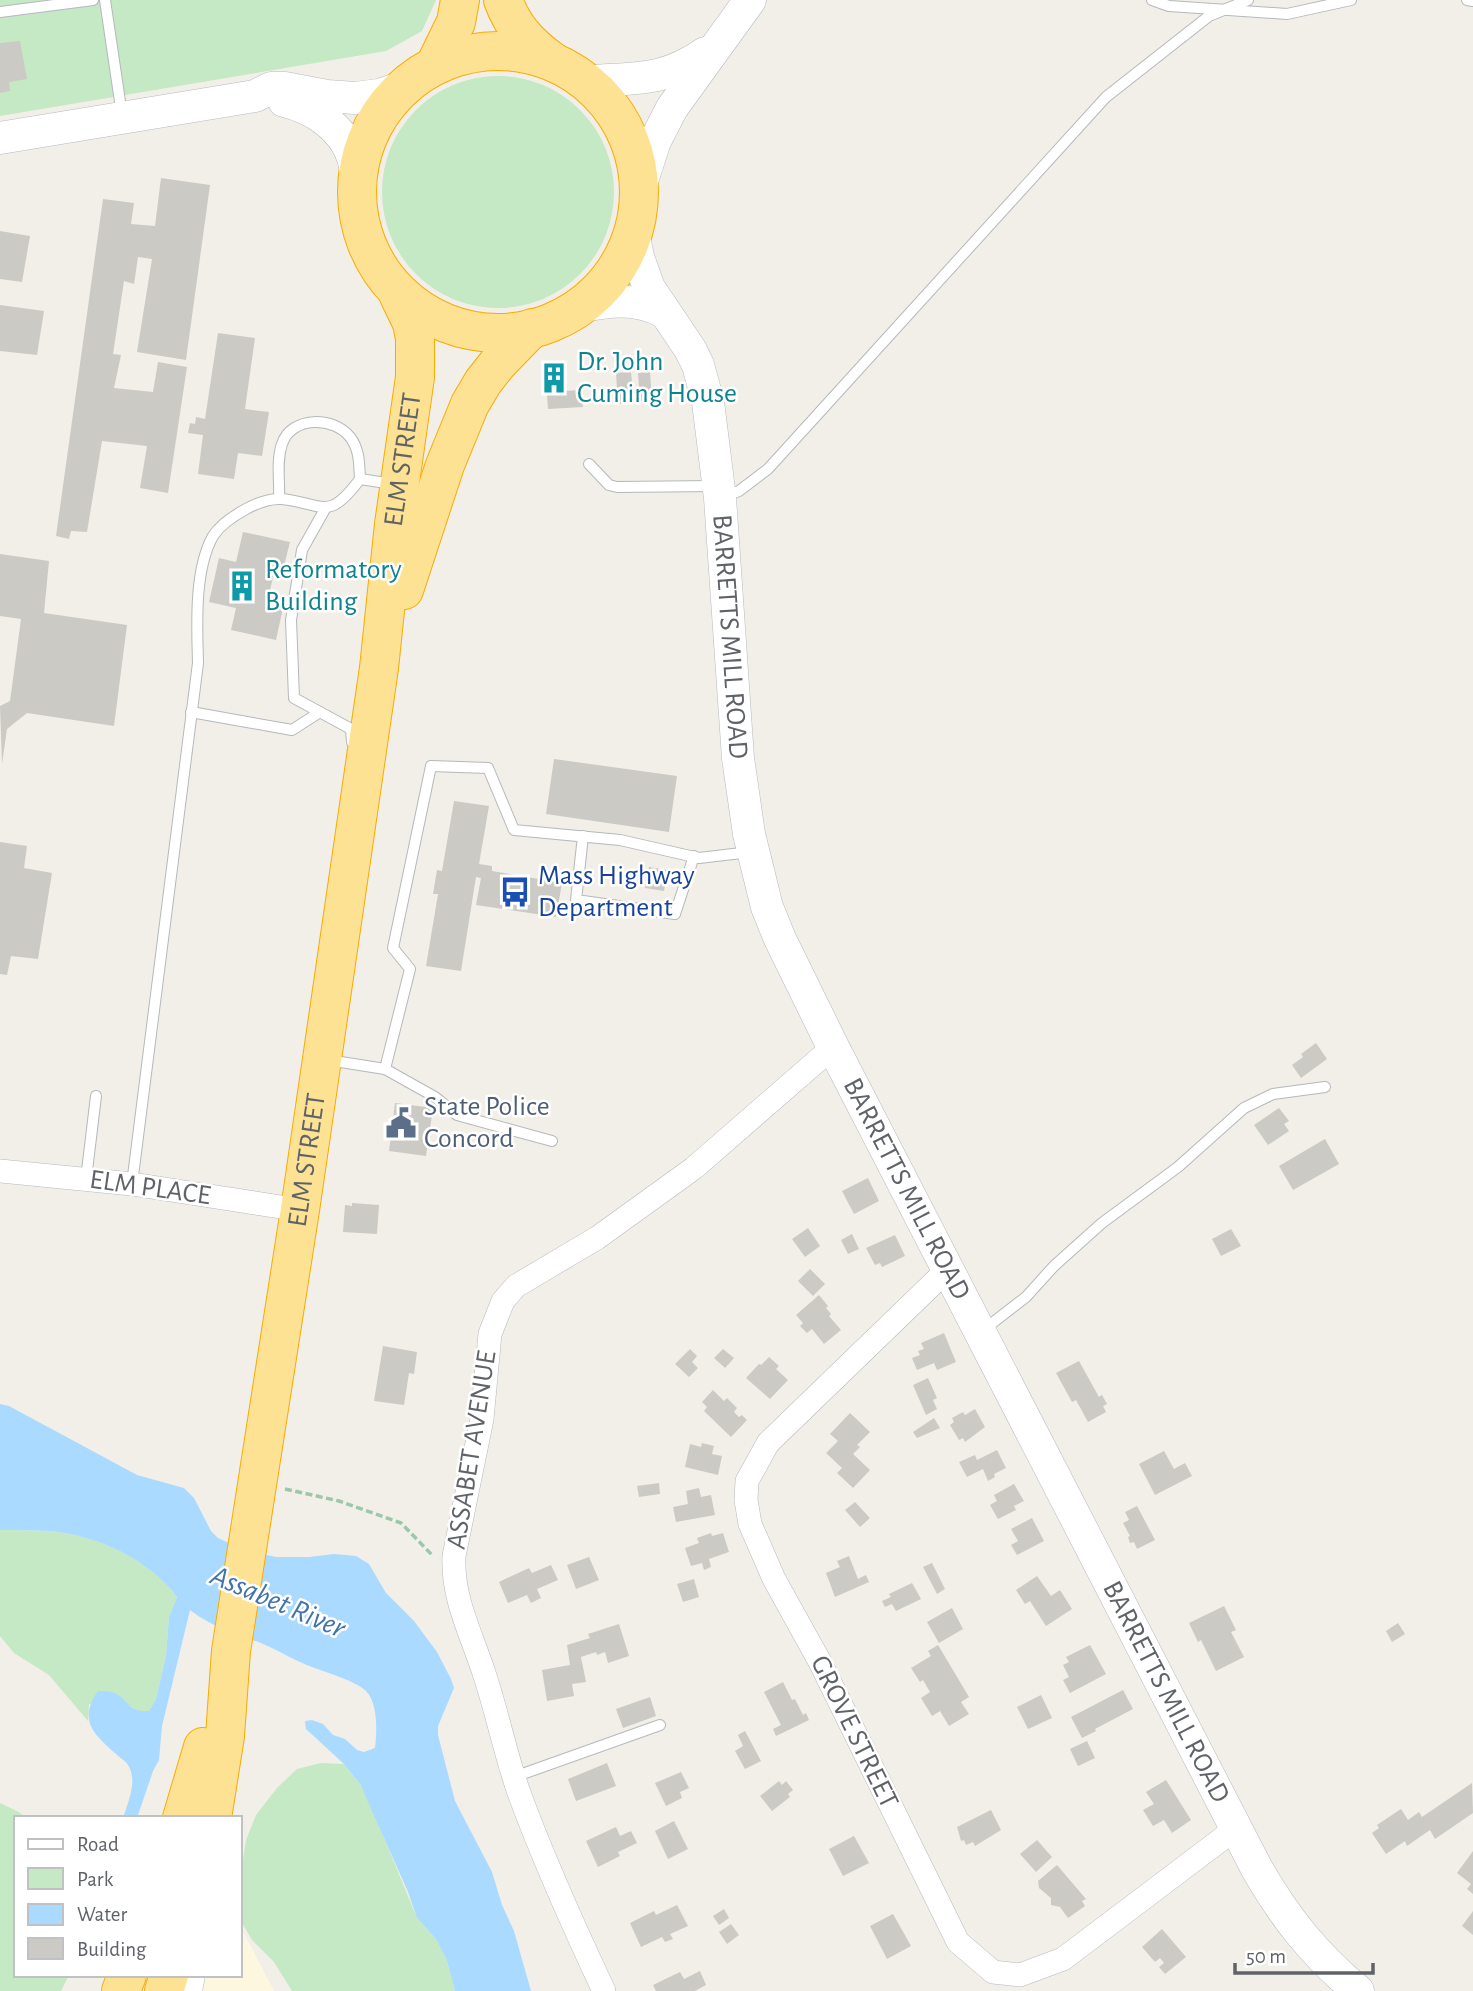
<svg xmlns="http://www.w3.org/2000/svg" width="1473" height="1991" viewBox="0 0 1473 1991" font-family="'Alegreya Sans',sans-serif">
<rect width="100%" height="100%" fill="#f1efe8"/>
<!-- commercial -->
<path fill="#fef7e0" d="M240 1926 274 1991H202L205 1975H240Z"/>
<!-- green -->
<g fill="#c5e8c5">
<path d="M0 0H436L422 31 386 51 0 116Z"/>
<circle cx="498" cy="192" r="116"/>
<path d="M0 1530C16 1530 33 1530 49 1531 96 1535 149 1559 177 1597L169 1617 166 1656 156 1699 149 1711 139 1712 129 1705 89 1704 88 1721 49 1675 14 1653 0 1636Z"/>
<path d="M321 1763 344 1764 360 1784 370 1804 417 1918 436 1939 447 1961 455 1991H292L274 1962 252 1940 240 1919V1878L246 1840 256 1815 277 1788 297 1769Z"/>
<path d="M0 1803 19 1812 25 1818H16V1975H69L61 1991H0Z"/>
</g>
<!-- water -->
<path fill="#aadaff" d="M0 1404 9 1406 137 1475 184 1488 194 1498 211 1531 218 1538 244 1550 276 1557H309L334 1554 356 1556 369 1564 386 1593 414 1621 437 1652 451 1679 454 1688 438 1726V1735L455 1801 492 1872 502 1905 514 1931 531 1991H455L447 1961 436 1939 417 1918 408 1892 360 1784 344 1764 306 1729 305 1721 312 1720 323 1724 333 1735 345 1739 357 1750 364 1752 375 1748C377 1732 378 1703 366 1691 356 1681 325 1672 312 1667 295 1661 280 1651 263 1644 237 1633 213 1628 190 1610L162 1726 159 1760 153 1771 137 1818H123C128 1802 138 1781 128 1765 126 1761 120 1758 116 1754 93 1734 78 1720 98 1691 131 1689 121 1713 149 1711L156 1699 166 1656 169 1617 177 1597C149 1559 96 1535 49 1531 33 1530 16 1530 0 1530Z"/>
<!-- building -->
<g fill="#cccac5">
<path d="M20 41 27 79 9 82 10 91 0 93V43Z"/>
<path d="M161 178 210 185 186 360 137 352 152 259 138 257 134 284 124 281 113 354 121 355 114 388 153 392 158 362 187 367 168 493 140 488 147 446 102 441 87 532 71 531 69 539 56 536 103 199 134 203 131 224 155 226Z"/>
<path d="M0 231 30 236 22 282 0 279Z"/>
<path d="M0 305 44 311 37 355 0 351Z"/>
<path d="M218 333 255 338 245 409 269 412 262 456 238 453 234 479 198 474 203 435 188 433 190 423 195 424 196 417 205 419Z"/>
<path d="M562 365 564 391 581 390 583 407 548 409 545 366Z"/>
<path d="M631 372 634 403 618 404 616 373Z"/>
<path d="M650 372 652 400 640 401 638 373Z"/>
<path d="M243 532 290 542 283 570 275 568 267 604 283 608 276 640 231 630 236 608 209 602 219 558 236 562Z"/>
<path d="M0 554 49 561 44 613 127 625 114 726 27 713 7 729 2 764 0 706 10 701 21 619 0 616Z"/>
<path d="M554 759 677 776 669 832 546 814Z"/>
<path d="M454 801 489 806 479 864 492 866V871L562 883 556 917 476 905 481 878 476 877 461 971 426 966 438 894H433L437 870 442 871Z"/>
<path d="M0 842 27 846 24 868 52 873 38 959 11 956 7 975 0 974Z"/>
<path d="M649 867 668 870 664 891 645 888Z"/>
<path d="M1316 1043 1327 1059 1301 1078 1292 1065 1303 1057 1301 1054Z"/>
<path d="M395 1103 433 1108 426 1156 389 1151Z"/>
<path d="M1279 1108 1289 1121 1284 1124 1289 1131 1268 1145 1254 1125Z"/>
<path d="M1325 1139 1339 1164 1293 1190 1279 1166Z"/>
<path d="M868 1178 879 1201 854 1214 842 1191Z"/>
<path d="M352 1203 379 1205 377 1234 343 1232 345 1205 352 1206Z"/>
<path d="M808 1228 820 1246 805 1257 792 1239Z"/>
<path d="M1231 1229 1241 1246 1221 1256 1212 1239Z"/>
<path d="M852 1234 859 1249 848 1254 841 1240Z"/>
<path d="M895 1235 905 1256 882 1267 880 1263 875 1265 866 1248Z"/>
<path d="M810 1269 825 1284 813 1296 798 1281Z"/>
<path d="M819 1295 828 1306 826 1308 831 1314 829 1316 841 1330 824 1344 812 1329 807 1333 800 1326 803 1323 796 1315Z"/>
<path d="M944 1333 956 1362 937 1370 934 1363 917 1370 912 1358 920 1355 918 1351 924 1349 921 1343Z"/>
<path d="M383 1346 417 1352 414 1374 409 1373 404 1405 374 1401Z"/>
<path d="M690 1349 697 1356 692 1362 698 1368 689 1377 675 1364Z"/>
<path d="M723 1349 734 1358 725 1368 714 1358Z"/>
<path d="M769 1357 779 1366 776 1369 788 1380 770 1399 746 1378 759 1364 761 1365Z"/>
<path d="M1079 1361 1099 1397 1102 1395 1107 1404 1103 1406 1106 1412 1088 1422 1076 1400 1072 1402 1056 1373Z"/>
<path d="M928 1378 937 1398 933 1400 937 1409 926 1415 913 1385Z"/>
<path d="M713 1390 724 1401 727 1398 737 1408 734 1412 739 1417 742 1415 747 1420 731 1437 704 1411 707 1407 702 1402Z"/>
<path d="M975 1409 985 1427 965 1442 963 1438 959 1440 950 1425 954 1422 952 1418 963 1412 965 1415Z"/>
<path d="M850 1413 870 1432 857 1445 860 1447 853 1454 870 1470 853 1488 837 1473 842 1468 826 1453 838 1441 830 1434Z"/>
<path d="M934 1418 940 1428 917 1438 913 1432Z"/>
<path d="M702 1443 714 1446 712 1454 722 1456 718 1475 685 1467 690 1444 701 1447Z"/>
<path d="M997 1450 1006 1468 994 1474 995 1477 988 1481 983 1469 967 1477 959 1462 975 1455 977 1460Z"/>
<path d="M1164 1451 1174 1469 1185 1463 1192 1476 1155 1495 1139 1464Z"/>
<path d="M659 1483 660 1494 639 1497 637 1486Z"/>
<path d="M1014 1484 1024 1501 1014 1506 1016 1510 998 1519 990 1505 997 1501 994 1495Z"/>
<path d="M699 1488 701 1497 711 1495 715 1515 676 1522 673 1507 688 1504 686 1491Z"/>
<path d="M855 1502 870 1518 860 1527 845 1510Z"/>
<path d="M1137 1506 1155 1540 1137 1549 1134 1542 1130 1543 1128 1537 1130 1536 1123 1523 1129 1520 1125 1512Z"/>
<path d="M1032 1518 1044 1541 1017 1555 1011 1545 1018 1541 1011 1529Z"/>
<path d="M711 1533 712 1536 723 1533 729 1552 709 1559 711 1567 704 1570 702 1563 691 1566 685 1548 699 1543 697 1538Z"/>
<path d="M849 1556 858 1579 866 1575 869 1582 835 1597 826 1573 840 1567 837 1561Z"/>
<path d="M589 1557 599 1580 576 1589 567 1565Z"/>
<path d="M932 1563 945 1589 937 1594 923 1567Z"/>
<path d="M551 1565 558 1580 537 1589 541 1598 531 1603 527 1595 508 1603 499 1582 529 1568 532 1573Z"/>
<path d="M1037 1576 1051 1596 1060 1590 1072 1609 1046 1626 1030 1601 1025 1604 1016 1590Z"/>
<path d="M694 1579 699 1597 683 1602 677 1584Z"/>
<path d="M912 1583 921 1599 896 1611 892 1604 885 1607 882 1601 891 1597 889 1594Z"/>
<path d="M1224 1606 1236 1630 1231 1632 1244 1657 1216 1671 1201 1640 1198 1642 1189 1623Z"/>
<path d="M952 1608 963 1629 939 1643 927 1622Z"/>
<path d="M1398 1623 1405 1634 1392 1642 1386 1631Z"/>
<path d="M619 1624 629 1656 608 1663 605 1652 597 1655 596 1652 581 1657 586 1682 572 1684 574 1696 547 1701 542 1670 570 1665 567 1645 590 1638 588 1634Z"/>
<path d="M938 1645 969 1697 961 1702 969 1714 949 1726 940 1711 932 1716 921 1698 930 1692 923 1680 920 1682 911 1668 931 1656 928 1651Z"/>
<path d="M1090 1645 1106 1674 1070 1693 1063 1680 1069 1677 1063 1665 1069 1662 1066 1657Z"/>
<path d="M783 1682 792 1700 795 1699 803 1715 806 1713 809 1720 776 1736 773 1729 781 1725 764 1692Z"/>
<path d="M1123 1690 1133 1709 1095 1729 1096 1731 1082 1738 1071 1717Z"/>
<path d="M1041 1695 1052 1718 1028 1729 1017 1707Z"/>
<path d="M650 1697 656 1716 623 1728 616 1709Z"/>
<path d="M745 1731 761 1761 745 1769 735 1751 743 1746 738 1735Z"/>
<path d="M1087 1741 1095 1758 1078 1766 1070 1749Z"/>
<path d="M607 1763 616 1786 576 1801 568 1779Z"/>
<path d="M681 1772 689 1788 680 1792 682 1798 666 1806 655 1783Z"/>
<path d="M1166 1780 1191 1820 1172 1833 1164 1820 1153 1826 1143 1810 1154 1804 1146 1792Z"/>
<path d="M779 1781 782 1785 786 1781 793 1790 788 1794 790 1797 772 1811 760 1796Z"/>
<path d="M1472 1783 1473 1813 1435 1839 1430 1830 1407 1846 1405 1841 1386 1854 1372 1833 1379 1828 1377 1825 1401 1809 1408 1820 1419 1812 1422 1817Z"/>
<path d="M991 1810 1001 1830 975 1846 973 1842 966 1845 964 1840 961 1841 957 1827Z"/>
<path d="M674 1821 688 1849 668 1859 655 1831Z"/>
<path d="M616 1827 620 1836 631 1831 637 1843 618 1852 620 1856 598 1867 586 1841Z"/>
<path d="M854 1836 869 1863 843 1876 829 1849Z"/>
<path d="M1037 1840 1052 1857 1036 1872 1020 1854Z"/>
<path d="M1473 1851V1894L1467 1889 1471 1884 1457 1873Z"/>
<path d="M1057 1865 1086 1899 1082 1901 1085 1906 1068 1918 1060 1907 1051 1905V1898L1039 1888 1038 1881Z"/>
<path d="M677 1905 688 1926 670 1934 673 1939 665 1942 662 1937 641 1947 630 1923 654 1911 656 1915Z"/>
<path d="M724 1909 729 1918 719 1925 713 1916Z"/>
<path d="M1473 1911V1935L1462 1926Z"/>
<path d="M893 1914 911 1946 887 1959 870 1926Z"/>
<path d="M731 1924 739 1935 727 1944 719 1932Z"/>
<path d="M1162 1929 1186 1957 1165 1974 1159 1967 1164 1963 1160 1958 1155 1962 1142 1947Z"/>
<path d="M700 1971 706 1985 695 1991H656L653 1985 680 1972 684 1979Z"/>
</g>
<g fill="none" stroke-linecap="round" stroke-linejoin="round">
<!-- lane casing -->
<g stroke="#b5b8bc" stroke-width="12">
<g id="lane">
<path d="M105 0 122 115"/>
<path d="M1152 0 1169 6 1287 14 1351 0"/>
<path d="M1467 0 1473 1"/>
<path d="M0 12 93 0"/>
<path d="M589 464 609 485 617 487 716 486"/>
<path d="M723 497 739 491 768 469 1106 97 1209 16 1248 0"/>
<path d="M279 499C280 481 276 461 282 444 291 416 334 416 350 437 360 450 359 464 360 479"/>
<path d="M325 509 302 550 291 620 294 698 351 729 352 742"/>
<path d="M191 712 292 730 320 712"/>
<path d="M583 836 576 900 675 914 694 856"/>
<path d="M328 1060 385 1069 410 969 393 948 431 766 488 768 514 830 620 840 699 858 750 852"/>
<path d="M385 1069 435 1097 457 1115 552 1141"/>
<path d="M86 1179 96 1096"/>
<path d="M132 1184 198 663C197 625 194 570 213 536 220 525 235 515 246 509 257 503 269 498 282 499 325 504 328 522 360 479L393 484"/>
<path d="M982 1331 1026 1297 1054 1266 1102 1223 1178 1167 1244 1108 1273 1094 1325 1087"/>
<path d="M514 1777 660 1725"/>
</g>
</g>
<!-- street casing -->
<g stroke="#b5b8bc" stroke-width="24">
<g id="street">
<path d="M0 1171 132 1184 300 1210"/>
<path d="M947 1270 768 1443 747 1481 746 1500 750 1524 774 1579 820 1662 958 1942 993 1972 1020 1975 1063 1959 1235 1829"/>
<path d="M604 1991C573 1925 543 1859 518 1790 505 1752 497 1712 484 1673 471 1633 452 1598 454 1556L482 1419 490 1334 503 1301 516 1286 597 1238 694 1168 833 1047"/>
</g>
</g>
<!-- secondary casing -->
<g stroke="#b6babf" stroke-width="33">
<g id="secondary">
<path d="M584 82C632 77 663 83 705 53"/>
<path d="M284 101C314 108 344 128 353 158 357 169 356 184 357 196"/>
<path d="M0 138 255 96 271 88H285L327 96 355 98 379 95 401 88"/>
<path d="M639 190 655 141 672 108 750 0"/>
<path id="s1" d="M633 232 638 257 649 288 690 349 698 365 708 402 720 498 738 758 749 834 767 907 780 939 833 1047 1257 1869C1286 1919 1314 1954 1358 1991"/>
<path d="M579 307C609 301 635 297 664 312"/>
<path d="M186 1991 189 1975"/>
</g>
</g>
<!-- highway casing -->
<g stroke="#f9ab00" stroke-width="40">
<g id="highway">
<path d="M503 0C513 27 528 44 552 61"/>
<circle cx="498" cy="192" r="141"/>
<path d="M436 63 456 22 460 0"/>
<path d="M404 590 445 465 470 404 483 382 498 363 532 328"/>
<path d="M182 1818 203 1747"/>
<path id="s2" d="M212 1818 225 1736 231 1651 300 1210 379 668 394 524 415 377V338L412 323 399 296"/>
<path d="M121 1991 127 1975"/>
<path d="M164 1991 169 1975"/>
</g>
</g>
<!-- path -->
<path stroke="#9cc7a9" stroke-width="3.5" stroke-dasharray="7 3.5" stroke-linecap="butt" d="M285 1489 339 1501 401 1523 433 1556"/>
<!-- lane -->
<use href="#lane" stroke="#fff" stroke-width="10"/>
<!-- street -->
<use href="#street" stroke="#fff" stroke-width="23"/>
<!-- secondary -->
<use href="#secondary" stroke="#fff" stroke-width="32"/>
<!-- highway -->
<use href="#highway" stroke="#fde293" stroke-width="38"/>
</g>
<!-- icons -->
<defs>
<g id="building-bare" transform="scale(2.415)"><path d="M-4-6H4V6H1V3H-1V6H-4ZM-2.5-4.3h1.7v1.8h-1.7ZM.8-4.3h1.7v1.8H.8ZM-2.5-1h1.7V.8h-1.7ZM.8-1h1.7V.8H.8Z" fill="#0f9aa8" stroke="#fff" stroke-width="2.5" paint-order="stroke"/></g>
<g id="bus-bare" transform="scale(2.415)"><path d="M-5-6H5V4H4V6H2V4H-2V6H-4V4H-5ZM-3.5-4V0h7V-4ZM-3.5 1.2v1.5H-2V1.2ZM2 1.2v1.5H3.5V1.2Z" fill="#1a4fb4" stroke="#fff" stroke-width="2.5" paint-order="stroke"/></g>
<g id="civic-bare" transform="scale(2.415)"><path d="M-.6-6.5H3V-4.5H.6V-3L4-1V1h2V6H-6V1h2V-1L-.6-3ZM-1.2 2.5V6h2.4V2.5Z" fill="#5c6f8a" stroke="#fff" stroke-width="2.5" paint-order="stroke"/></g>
</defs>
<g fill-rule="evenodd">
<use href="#building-bare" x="554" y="378"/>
<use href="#building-bare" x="242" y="586"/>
<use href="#bus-bare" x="515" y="892"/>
<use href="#civic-bare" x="401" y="1123"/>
</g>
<g text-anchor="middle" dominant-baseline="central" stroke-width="5" stroke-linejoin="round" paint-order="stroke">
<!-- culture labels -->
<g font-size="28" fill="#0d838f" stroke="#fff" text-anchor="start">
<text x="577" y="362">Dr. John<tspan x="577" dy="32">Cuming House</tspan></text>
<text x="265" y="570">Reformatory<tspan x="265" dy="32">Building</tspan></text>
</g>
<!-- street labels -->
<g font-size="28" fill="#5f6368" stroke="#fff">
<text stroke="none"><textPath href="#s2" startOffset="1372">ELM STREET</textPath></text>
<text stroke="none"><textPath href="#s1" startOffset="424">BARRETTS MILL ROAD</textPath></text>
<text stroke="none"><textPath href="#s2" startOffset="665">ELM STREET</textPath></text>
<text transform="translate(150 1188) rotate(8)">ELM PLACE</text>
<text stroke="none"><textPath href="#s1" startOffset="1012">BARRETTS MILL ROAD</textPath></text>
<text transform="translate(472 1450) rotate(-81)">ASSABET AVENUE</text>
<text stroke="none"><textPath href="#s1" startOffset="1578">BARRETTS MILL ROAD</textPath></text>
<text transform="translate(854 1732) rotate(64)">GROVE STREET</text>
</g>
<!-- transit labels -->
<g font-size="28" fill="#164399" stroke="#fff" text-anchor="start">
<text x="538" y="876">Mass Highway<tspan x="538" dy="32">Department</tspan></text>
</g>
<!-- service labels -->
<g font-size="28" fill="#4e5e75" stroke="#fff" text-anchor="start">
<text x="424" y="1107">State Police<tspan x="424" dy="32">Concord</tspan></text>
</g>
<!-- water labels -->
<g font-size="30" font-style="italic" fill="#4174aa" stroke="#fff">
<text transform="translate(278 1602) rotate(23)">Assabet River</text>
</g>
</g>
<!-- legend -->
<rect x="14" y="1816" width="228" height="161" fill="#ffffff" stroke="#bfc1c3" stroke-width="2"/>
<rect x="28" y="1839" width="35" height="10" fill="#ffffff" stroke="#bfc1c3" stroke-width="2"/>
<text x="77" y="1851" font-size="21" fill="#5f6368">Road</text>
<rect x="28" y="1868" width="35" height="21" fill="#c5e8c5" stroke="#bfc1c3" stroke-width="2"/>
<text x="77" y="1886" font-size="21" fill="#5f6368">Park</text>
<rect x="28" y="1904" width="35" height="21" fill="#aadaff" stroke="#bfc1c3" stroke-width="2"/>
<text x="77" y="1921" font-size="21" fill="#5f6368">Water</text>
<rect x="28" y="1938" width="35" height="21" fill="#cccac5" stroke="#bfc1c3" stroke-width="2"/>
<text x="77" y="1956" font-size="21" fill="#5f6368">Building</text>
<!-- scale -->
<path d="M1235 1963v10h138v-10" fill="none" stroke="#5f6368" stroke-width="3.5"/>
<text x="1246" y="1963" font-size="21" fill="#5f6368" stroke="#ffffff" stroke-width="5" paint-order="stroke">50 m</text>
</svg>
